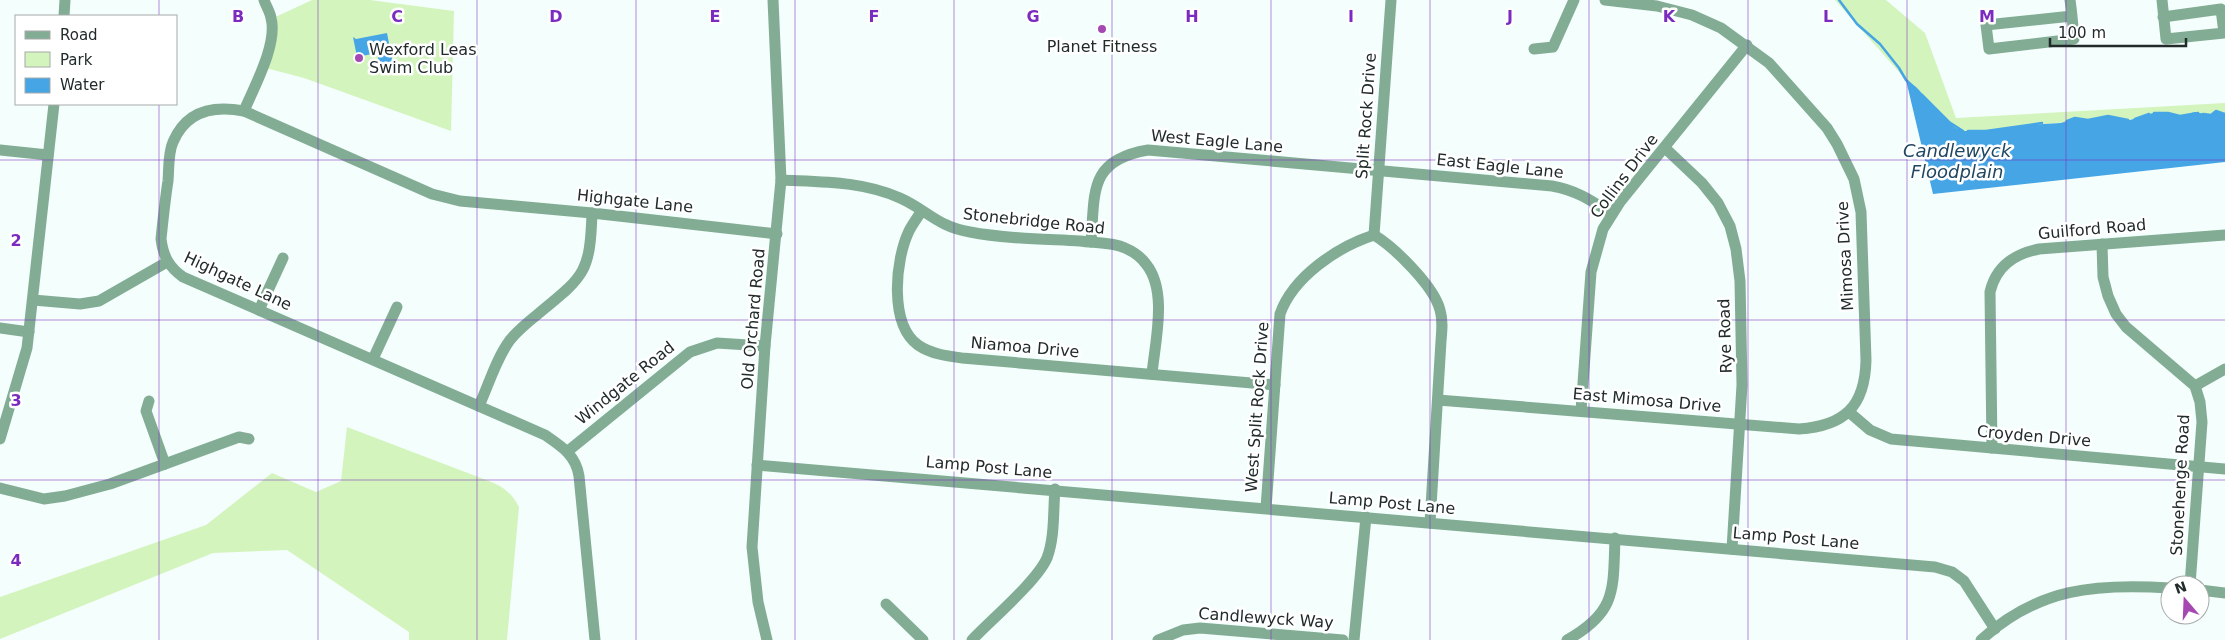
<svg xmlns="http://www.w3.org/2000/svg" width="2225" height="640" viewBox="0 0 2225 640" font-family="'DejaVu Sans',sans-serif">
<rect width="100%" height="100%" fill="#f4fefd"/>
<!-- green -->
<g fill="#d4f4bd">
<path d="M312 0H370L454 11 451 131 304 78 262 67 271 19Z"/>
<path d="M1835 0H1886L1925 33 1956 118 2225 103V114L2216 111 2207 115 2199 113 2180 116 2168 113 2149 114 2130 120 2107 116 2088 120 2075 118 2061 123 2026 125 1986 131H1964L1956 128 1937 111 1916 87 1906 80Z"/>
<path d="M347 427 494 483C506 489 513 495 519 507L507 640H409V632L287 550 213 553 0 639V597L206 525 272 473 316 492 341 481Z"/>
</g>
<!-- water -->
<g fill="#45a5e5">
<path d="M387 33 393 64 380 67 377 53 357 57 353 37 356 39Z"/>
<path d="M1906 80 1916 87 1949 122 1956 128 1964 131H1986L2026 125 2061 123 2075 118 2088 120 2108 116 2130 120 2153 113H2168L2180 116 2195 112 2210 115 2216 111 2225 114V162L1933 194Z"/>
</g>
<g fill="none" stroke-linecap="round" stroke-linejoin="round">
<!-- stream -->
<g stroke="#45a5e5" stroke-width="2.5">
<path d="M1839 0 1857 24 1880 44 1899 68 1906 80 1918 91"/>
<path d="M1922 95 1949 122 1963 131"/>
<path d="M2154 113H2168L2180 116 2198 113"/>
<path d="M2203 114 2211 115 2216 111 2225 114"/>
<path d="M2135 119 2149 114"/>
<path d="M2067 121 2075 118 2088 120 2108 116 2128 120"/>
<path d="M1968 131H1986L2042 123"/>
</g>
<!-- street -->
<g stroke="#82ad94" stroke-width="11">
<path d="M2070 0C2072 13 2073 26 2074 39L1989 49 1986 25 2072 16"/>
<path d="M2162 0 2166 39 2224 33 2221 9 2163 17"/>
<path d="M64 16 65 0"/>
<path d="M1534 49 1553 47 1574 0"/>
<path d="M244 111C254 87 278 44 271 18 270 12 266 6 264 0"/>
<path d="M1665 148 1702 183 1718 203 1730 226 1736 249 1740 281 1742 385 1732 549"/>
<path d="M0 150 48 155"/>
<path d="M781 180C821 182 862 181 900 198 927 210 938 227 970 232 1006 239 1044 239 1080 241 1093 243 1112 242 1125 248 1132 251 1141 257 1146 264 1168 291 1155 342 1152 374"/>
<path d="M921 212C917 218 912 225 909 231 895 260 889 324 918 345 931 354 947 356 962 358L1275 385"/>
<path d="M1374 235C1394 247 1434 286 1440 310 1443 320 1442 330 1441 341L1430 523"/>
<path d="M1374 235 1391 0"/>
<path d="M1091 242C1095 193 1088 160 1148 150L1552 186C1576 190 1592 201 1612 214"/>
<path d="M2102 244 2103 277 2108 296 2116 314 2126 327 2195 386 2200 402 2202 422 2190 585"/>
<path d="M33 300 80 304 99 301 167 262"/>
<path d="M259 310 283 258"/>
<path d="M0 328 29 332"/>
<path d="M373 359 397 307"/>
<path d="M2195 386 2225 369"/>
<path d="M1438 400 1799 429C1844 426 1865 407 1866 360L1861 212 1854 179 1837 144 1827 128 1769 63 1721 28 1692 15 1657 6 1605 0"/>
<path d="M149 401 146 411 165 464"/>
<path d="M479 406C489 384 496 359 510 340 518 330 528 322 538 314 584 276 590 274 592 213"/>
<path d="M1581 411 1591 272 1603 229 1620 202 1747 45"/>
<path d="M1849 412 1870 430 1891 439 2225 469"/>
<path d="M0 439 27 348 54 104"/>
<path d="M1992 448 1990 292C1996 266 2014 254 2039 249L2225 235"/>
<path d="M568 451 690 352 717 343 765 346"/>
<path d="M757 465 1935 567 1952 572 1964 581 1995 629"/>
<path d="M0 488 44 499 65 496 110 484 239 437 249 439"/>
<path d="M1266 508 1280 314C1293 277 1337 247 1374 235"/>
<path d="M2200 590 2225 593"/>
<path d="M886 604 923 640"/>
<path d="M595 640 579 476C576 455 561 446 545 435L183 277C169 267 163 256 161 239 163 220 165 200 168 181 169 169 168 153 173 142 186 111 213 105 244 111L432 194 460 201 592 213 777 234"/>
<path d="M767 640 758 602 752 547 765 346 781 180 773 0"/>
<path d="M972 640C991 620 1037 581 1047 558 1055 537 1053 511 1055 489"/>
<path d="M1158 640 1183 630 1200 628 1343 640"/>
<path d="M1354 640 1366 517"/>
<path d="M1567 640C1617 612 1613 590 1615 538"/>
<path d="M1981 640C2038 588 2096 583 2170 588"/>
</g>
</g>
<!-- grid -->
<path fill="none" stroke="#7b2cbf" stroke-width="1" stroke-opacity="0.55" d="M159 0V16M318 0V640M477 0V640M636 0V640M795 0V640M954 0V640M1112 0V640M1271 0V640M1430 0V640M1589 0V640M1748 0V640M1907 0V640M2066 0V640M159 104V640M0 160H2225M0 320H2225M0 480H2225"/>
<!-- markers -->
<g fill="#a648b2" stroke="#fff" stroke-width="2">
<circle cx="1102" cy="29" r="5"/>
<circle cx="359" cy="58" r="5"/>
</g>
<g text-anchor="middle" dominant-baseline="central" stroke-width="5" stroke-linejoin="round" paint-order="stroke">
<!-- poi labels -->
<g font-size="16" fill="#212b2a" stroke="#fff">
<text x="1102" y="46">Planet Fitness</text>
<text x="369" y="49" text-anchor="start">Wexford Leas<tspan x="369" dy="18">Swim Club</tspan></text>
</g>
<!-- street labels -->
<g font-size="16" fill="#212b2a" stroke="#fff">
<text transform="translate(1366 116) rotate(-86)">Split Rock Drive</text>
<text transform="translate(1217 141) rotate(5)">West Eagle Lane</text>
<text transform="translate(1500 166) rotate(6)">East Eagle Lane</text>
<text transform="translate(1624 176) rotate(-53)">Collins Drive</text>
<text transform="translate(635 201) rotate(6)">Highgate Lane</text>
<text transform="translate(1034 221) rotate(6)">Stonebridge Road</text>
<text transform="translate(2092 229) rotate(-5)">Guilford Road</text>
<text transform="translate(1845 256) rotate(-93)">Mimosa Drive</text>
<text transform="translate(238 281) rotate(25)">Highgate Lane</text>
<text transform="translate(753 319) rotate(-85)">Old Orchard Road</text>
<text transform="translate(1725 336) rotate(-92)">Rye Road</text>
<text transform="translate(1025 347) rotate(5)">Niamoa Drive</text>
<text transform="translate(625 383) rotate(-39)">Windgate Road</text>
<text transform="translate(1647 400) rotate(5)">East Mimosa Drive</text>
<text transform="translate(1257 407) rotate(-86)">West Split Rock Drive</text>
<text transform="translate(2034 436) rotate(5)">Croyden Drive</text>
<text transform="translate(989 467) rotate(5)">Lamp Post Lane</text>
<text transform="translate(2180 485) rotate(-87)">Stonehenge Road</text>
<text transform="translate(1392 503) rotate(5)">Lamp Post Lane</text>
<text transform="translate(1796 538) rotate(5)">Lamp Post Lane</text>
<text transform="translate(1266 618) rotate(4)">Candlewyck Way</text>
</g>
<!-- water labels -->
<g font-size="18" font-style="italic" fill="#204762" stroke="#fff">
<text x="1957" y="150">Candlewyck<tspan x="1957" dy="21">Floodplain</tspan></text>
</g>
</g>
<g font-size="16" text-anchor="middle" font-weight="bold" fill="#7b2cbf" stroke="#fff" stroke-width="5" stroke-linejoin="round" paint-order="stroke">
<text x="238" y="22">B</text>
<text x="397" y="22">C</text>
<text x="556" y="22">D</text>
<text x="715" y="22">E</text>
<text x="874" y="22">F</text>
<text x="1033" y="22">G</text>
<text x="1192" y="22">H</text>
<text x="1351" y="22">I</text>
<text x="1510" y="22">J</text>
<text x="1669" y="22">K</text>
<text x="1828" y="22">L</text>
<text x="1987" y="22">M</text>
<text x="16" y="246">2</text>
<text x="16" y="406">3</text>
<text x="16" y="566">4</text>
</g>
<!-- legend -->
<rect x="15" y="15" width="162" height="90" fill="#ffffff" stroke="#a6aaaa"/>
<rect x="25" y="31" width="25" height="8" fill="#82ad94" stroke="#a6aaaa"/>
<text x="60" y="40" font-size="15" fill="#212b2a">Road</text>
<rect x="25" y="52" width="25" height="15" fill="#d4f4bd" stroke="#a6aaaa"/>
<text x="60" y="65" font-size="15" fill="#212b2a">Park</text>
<rect x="25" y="78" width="25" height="15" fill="#45a5e5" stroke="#a6aaaa"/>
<text x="60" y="90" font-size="15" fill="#212b2a">Water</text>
<!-- north arrow -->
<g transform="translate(2185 600) rotate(341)"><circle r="24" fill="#ffffff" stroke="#a6aaaa"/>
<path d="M0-4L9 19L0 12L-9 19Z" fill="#a648b2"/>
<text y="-8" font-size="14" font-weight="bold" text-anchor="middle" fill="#212b2a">N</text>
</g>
<!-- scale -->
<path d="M2050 38v8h136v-8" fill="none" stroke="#212b2a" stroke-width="2.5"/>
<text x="2058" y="38" font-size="15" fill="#212b2a" stroke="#ffffff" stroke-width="4" paint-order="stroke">100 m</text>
</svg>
